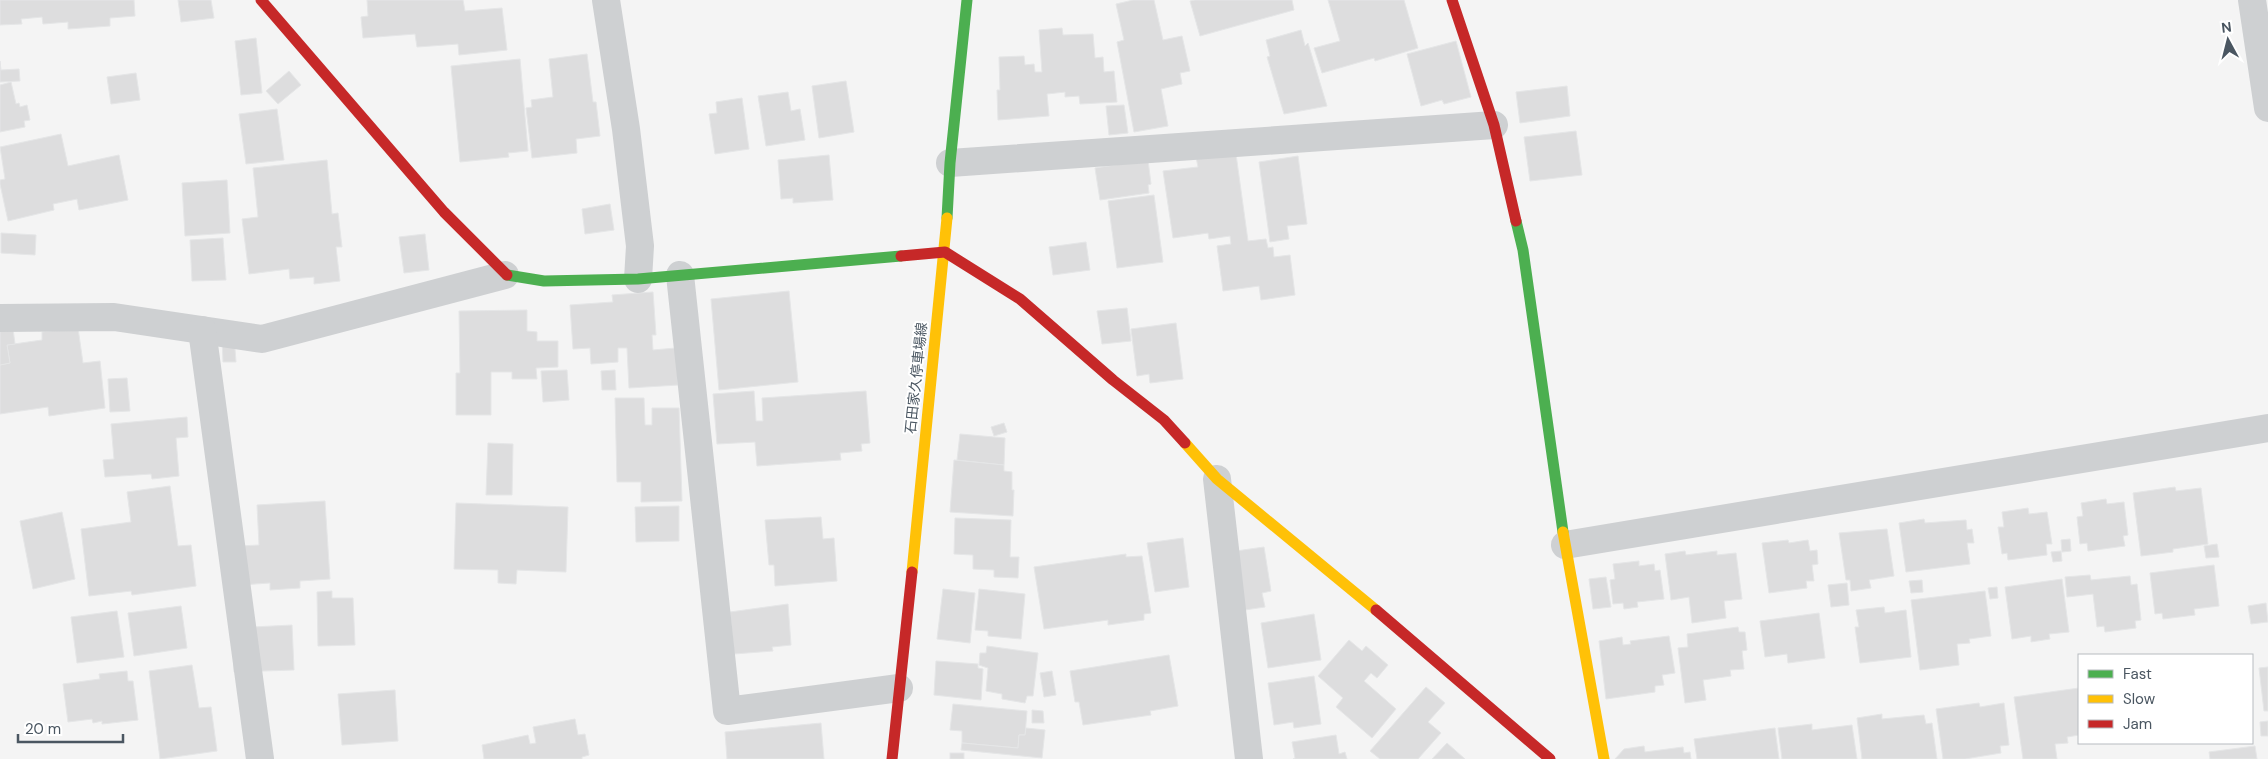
<svg xmlns="http://www.w3.org/2000/svg" width="2268" height="759" viewBox="0 0 2268 759" font-family="'DM Sans','Noto Sans JP',sans-serif">
<rect width="100%" height="100%" fill="#f4f4f4"/>
<!-- building -->
<g fill="#ddddde" stroke="#e5e6e7">
<path d="M0 0H134L135 16 110 18V26L68 29V22L43 24 42 17 21 19 22 24 0 25Z"/>
<path d="M178 0H211L214 18 181 22Z"/>
<path d="M367 0H463L465 11 502 8 507 50 459 55 458 44 417 47 415 34 363 38 361 17 368 16Z"/>
<path d="M1133 0H1154L1163 40 1182 36 1190 71 1180 73 1182 84 1161 89 1168 126 1134 132 1117 42 1124 40 1116 4Z"/>
<path d="M1195 0H1292L1294 10 1200 36 1190 1Z"/>
<path d="M1328 0H1404L1418 48 1375 61 1374 58 1322 73 1314 48 1340 41Z"/>
<path d="M1062 28 1063 35 1093 34 1095 58 1103 57 1104 72 1114 71 1117 102 1080 104 1079 96 1065 97V92L1047 94 1049 116 998 120 997 90H1000L999 57 1024 56 1025 65 1034 64 1035 72H1042L1039 30Z"/>
<path d="M1301 30 1305 46 1308 43 1327 106 1284 114 1267 57 1270 56 1266 40Z"/>
<path d="M256 38 262 93 241 95 235 41Z"/>
<path d="M1456 41 1471 97 1444 104 1442 100 1421 106 1407 54Z"/>
<path d="M587 54 593 102H596L600 136 576 139 577 153 532 158 526 108 532 107 531 100 553 97 549 59Z"/>
<path d="M520 59 528 151 508 153 509 157 460 162 451 66Z"/>
<path d="M0 61 1 70 19 69 20 81 0 82Z"/>
<path d="M289 71 301 85 278 104 266 91Z"/>
<path d="M136 73 140 100 111 104 107 77Z"/>
<path d="M846 81 854 132 819 138 812 86Z"/>
<path d="M11 82 16 104 19 103 20 107 27 105 30 120 24 121 25 127 0 132V85Z"/>
<path d="M1567 86 1570 116 1520 123 1516 92Z"/>
<path d="M788 92 791 111 800 109 805 140 766 146 758 96Z"/>
<path d="M742 98 749 149 715 154 709 114 717 113 716 102Z"/>
<path d="M1124 105 1128 133 1109 135 1106 106Z"/>
<path d="M277 109 284 160 246 164 239 114Z"/>
<path d="M1576 131 1582 175 1530 181 1524 137Z"/>
<path d="M61 134 68 166 119 155 128 200 79 210 77 199 53 204 54 210 8 221 0 184V180L5 179 0 147Z"/>
<path d="M1235 147 1248 241 1266 239 1268 248 1273 247 1274 257 1290 255 1295 295 1261 300 1259 286 1223 291 1217 246 1231 244 1230 236 1209 239 1208 233 1173 238 1163 171 1198 167 1195 152Z"/>
<path d="M829 155 833 200 793 203V198L781 199 778 160Z"/>
<path d="M1298 156 1307 224 1287 226 1289 239 1270 242 1259 162Z"/>
<path d="M327 160 332 214 338 213 342 247H336L340 281 314 284V277L290 279 289 269 249 274 242 219 258 217 253 168Z"/>
<path d="M1148 160 1151 184 1148 185 1149 193 1100 200 1095 168Z"/>
<path d="M227 180 230 233 185 236 182 183Z"/>
<path d="M1154 195 1163 262 1117 268 1108 201Z"/>
<path d="M610 204 614 230 585 234 582 209Z"/>
<path d="M1 233 36 235 35 255 1 253Z"/>
<path d="M425 234 429 270 404 273 399 237Z"/>
<path d="M223 238 226 280 192 281 190 240Z"/>
<path d="M1086 242 1090 270 1053 275 1049 247Z"/>
<path d="M789 291 798 382 719 390 711 299Z"/>
<path d="M653 292 656 335H652L653 350 676 348 678 385 629 388 627 348H618V362L591 364 590 348 573 349 570 305 613 302 612 295Z"/>
<path d="M1127 308 1131 341 1102 344 1097 311Z"/>
<path d="M527 310V331L537 332V341H558V367L536 368 537 379H512V372H491V415H456V373H460L459 311Z"/>
<path d="M1176 323 1183 379 1150 383 1149 374 1137 376 1131 329Z"/>
<path d="M78 328 83 363 100 361 105 408 49 416 48 407 0 414V365L10 363 7 345 42 340V332Z"/>
<path d="M13 329 15 344 7 345 10 363 0 365V330Z"/>
<path d="M234 336 236 362H223L222 337Z"/>
<path d="M567 370 569 400 543 402 541 371Z"/>
<path d="M615 370 616 390H602L601 371Z"/>
<path d="M127 378 130 411 110 412 108 379Z"/>
<path d="M754 391 756 421H763L762 398 866 391 870 443 861 444 862 451 840 453 841 460 757 466 755 442 717 444 713 394Z"/>
<path d="M615 398H644L645 425H652V408H679L682 501 641 502V482H617Z"/>
<path d="M187 417 188 437 176 438 179 476 152 479 151 474 105 477 103 460 114 459 111 424Z"/>
<path d="M1004 423 1007 432 994 436 991 427Z"/>
<path d="M960 434 1005 438 1004 465 957 460Z"/>
<path d="M488 443 513 444 512 495H486Z"/>
<path d="M954 460 1004 465V471L1012 472V490H1014L1013 516 950 512Z"/>
<path d="M170 486 178 546 191 545 196 586 132 595 131 591 89 596 81 529 131 522 127 492Z"/>
<path d="M2175 487 2176 491 2201 488 2208 544 2173 549V552L2141 556 2133 493Z"/>
<path d="M2106 499 2107 504 2124 502 2128 535 2123 536 2125 546 2088 551 2087 543 2080 544 2077 517 2083 516 2081 503Z"/>
<path d="M325 501 330 579 300 581V588L270 590V583L241 585 239 546 259 545 257 505Z"/>
<path d="M456 503 568 507 566 572 517 570 516 584 498 583V570L454 569Z"/>
<path d="M679 506V541L636 542 635 507Z"/>
<path d="M2028 508 2029 514 2047 512 2052 544H2046L2047 555 2008 560 2007 553 2002 554 1998 527H2004L2002 512Z"/>
<path d="M62 512 75 579 33 589 20 521Z"/>
<path d="M821 517 823 539 834 538 837 581 775 586 774 565H769L765 520Z"/>
<path d="M955 518 1011 520 1010 557H1019L1018 578 994 577V570L973 569V555L954 554Z"/>
<path d="M1924 519 1925 523 1966 520 1967 530 1972 529 1974 543H1967L1970 564 1906 572 1899 523Z"/>
<path d="M1887 529 1894 576 1869 580 1871 588 1851 591 1850 580H1846L1839 533Z"/>
<path d="M1183 538 1189 587 1155 592 1147 543Z"/>
<path d="M2070 539 2071 551 2062 552 2061 540Z"/>
<path d="M1788 540 1789 543 1808 540 1810 551 1817 550 1818 564 1812 565 1814 581H1806L1807 588 1769 593 1762 543Z"/>
<path d="M2217 544 2219 557 2206 558 2204 546Z"/>
<path d="M1264 547 1271 591 1262 593 1265 607 1238 611 1229 552Z"/>
<path d="M1685 551 1686 555 1717 551V555L1736 553 1742 599 1724 601 1726 618 1692 623 1689 597 1671 600 1665 554Z"/>
<path d="M2061 551 2062 561 2053 562 2051 552Z"/>
<path d="M1126 554V557L1142 556 1151 613 1144 614V620L1108 625V620L1044 629 1034 567Z"/>
<path d="M1639 561V566L1654 564 1655 571 1660 570 1664 599 1637 602 1638 607 1624 609 1623 603 1613 604 1610 580 1615 579 1613 564Z"/>
<path d="M2214 565 2219 606 2194 609 2195 615 2163 619 2162 613 2155 614 2150 573Z"/>
<path d="M2090 575 2091 580 2130 576 2131 585 2137 584 2141 620 2135 621 2136 628 2105 632 2104 626 2097 627 2093 594 2067 597 2065 577Z"/>
<path d="M1606 577 1611 607 1593 609 1589 579Z"/>
<path d="M2062 579 2069 632 2049 634 2050 639 2031 642V636L2012 639 2005 587Z"/>
<path d="M1922 580 1923 592 1911 593 1909 581Z"/>
<path d="M1847 583 1849 605 1831 607 1828 585Z"/>
<path d="M1997 587 1998 598 1990 599 1988 588Z"/>
<path d="M943 589 975 593 970 643 937 639Z"/>
<path d="M979 589 1025 594 1021 639 988 636V631L975 630Z"/>
<path d="M332 591V598H353L355 645 318 646 317 592Z"/>
<path d="M1985 591 1991 636 1969 639 1970 643 1957 644 1959 665 1920 670 1911 600Z"/>
<path d="M2266 603 2268 622 2251 624 2248 606Z"/>
<path d="M788 604 791 645 772 647 773 651 734 654 730 612Z"/>
<path d="M181 606 187 648 134 656 128 613Z"/>
<path d="M1884 607 1885 613 1906 610 1911 657 1860 663 1855 627H1859L1856 610Z"/>
<path d="M117 611 124 657 77 663 71 617Z"/>
<path d="M1819 613 1825 658 1788 663 1787 654 1765 657 1760 621Z"/>
<path d="M1314 614 1321 660 1268 668 1261 623Z"/>
<path d="M292 625 294 670 234 672 233 628Z"/>
<path d="M1738 627 1739 632H1745L1747 650 1742 651 1744 669 1730 670 1731 676 1703 680 1706 700 1685 703 1678 648 1688 647 1687 634Z"/>
<path d="M1669 636 1675 673 1662 675 1664 685 1655 686V692L1606 699 1599 641 1622 637 1623 645 1631 644 1630 641Z"/>
<path d="M1349 640 1362 651 1366 646 1388 665 1377 678 1371 673 1364 681 1396 709 1372 738 1336 707 1343 698 1318 676Z"/>
<path d="M987 646 1038 653 1033 696H1027L1025 703 1002 699V694L986 691 988 668 979 665 980 653H986Z"/>
<path d="M1169 655 1178 706 1150 711 1151 715 1083 725 1079 702H1075L1070 671Z"/>
<path d="M936 661 978 664V668L983 669 981 700 934 695Z"/>
<path d="M192 665 199 708 211 707 217 751 160 759 149 671Z"/>
<path d="M2268 667V711H2264L2259 668Z"/>
<path d="M127 671 128 681H133L138 720 102 724V721L93 723 92 719 68 722 63 684 100 679 99 674Z"/>
<path d="M1052 671 1056 695 1044 697 1040 673Z"/>
<path d="M1314 676 1321 724 1294 728 1293 722 1274 725 1268 683Z"/>
<path d="M1426 687 1445 703 1428 722 1441 733 1418 759H1380L1370 751Z"/>
<path d="M2079 688V735L2067 737 2068 743 2055 744 2057 759H2023L2014 697Z"/>
<path d="M395 690 398 741 342 745 338 694Z"/>
<path d="M1979 703 1980 707 2004 703 2009 745 2000 746 2001 753 1965 759H1943L1936 709Z"/>
<path d="M953 704 1027 711 1025 735H1019L1018 748 962 743V731L950 730Z"/>
<path d="M1032 710 1043 711 1044 723H1032Z"/>
<path d="M1882 714V719L1924 715 1926 724 1932 723 1937 759H1862L1857 718Z"/>
<path d="M575 719 578 735 585 734 589 755 582 757V759H484L482 745 528 735 530 744 536 743 533 727Z"/>
<path d="M2268 721V736H2261L2260 722Z"/>
<path d="M821 723 824 759H727L725 732Z"/>
<path d="M1812 724V730L1852 725 1857 759H1782L1778 728Z"/>
<path d="M1026 728 1045 730 1042 758 961 750 962 743 1018 748 1019 735H1025Z"/>
<path d="M1775 728 1779 759H1697L1694 739Z"/>
<path d="M1336 735 1339 754 1345 752 1347 759H1293L1295 758 1292 742Z"/>
<path d="M1447 743 1465 759H1432Z"/>
<path d="M1644 746 1645 752 1683 747 1684 753 1690 752 1691 759H1615L1624 749Z"/>
<path d="M2255 746 2257 759H2210L2209 752Z"/>
<rect x="950" y="753" width="14" height="6"/>
</g>
<g fill="none" stroke-linecap="round" stroke-linejoin="round">
<!-- street -->
<g stroke="#ced0d2" stroke-width="28">
<path d="M606 0 626 129 640 246 638 279"/>
<path d="M2252 0 2268 108"/>
<path d="M950 163 1494 125"/>
<path d="M680 275 727 711 899 688"/>
<path d="M0 318 114 317 262 339 505 275"/>
<path d="M202 330 260 759"/>
<path d="M1217 479 1249 759"/>
<path d="M1565 545 2268 428"/>
</g>
<!-- fast -->
<g stroke="#4caf50" stroke-width="11">
<path d="M947 218 950 163 967 0"/>
<path d="M1516 221 1523 250 1563 532"/>
<path d="M507 275 544 281 638 279 901 256"/>
</g>
<!-- slow -->
<g stroke="#ffc107" stroke-width="11">
<path d="M1185 443 1217 479 1376 610"/>
<path d="M1563 532 1604 759"/>
<path d="M912 572 947 218"/>
</g>
<!-- jam -->
<g stroke="#c62828" stroke-width="11">
<path d="M261 0 444 212 507 275"/>
<path d="M1452 0 1494 125 1516 221"/>
<path d="M901 256 945 252 1020 299 1113 380 1164 420 1185 443"/>
<path d="M1376 610 1550 759"/>
<path d="M892 759 912 572"/>
</g>
</g>
<g text-anchor="middle" dominant-baseline="central" stroke-width="4" stroke-linejoin="round" paint-order="stroke">
<!-- street labels -->
<g font-size="14" fill="#4a5661" stroke="#fff">
<text transform="translate(916 378) rotate(-84)">石田家久停車場線</text>
</g>
</g>
<!-- legend -->
<rect x="2078" y="654" width="175" height="90" fill="#ffffff" stroke="#b7bbc0"/>
<rect x="2088" y="670" width="25" height="8" fill="#4caf50" stroke="#b7bbc0"/>
<text x="2123" y="679" font-size="15" fill="#4a5661">Fast</text>
<rect x="2088" y="695" width="25" height="8" fill="#ffc107" stroke="#b7bbc0"/>
<text x="2123" y="704" font-size="15" fill="#4a5661">Slow</text>
<rect x="2088" y="720" width="25" height="8" fill="#c62828" stroke="#b7bbc0"/>
<text x="2123" y="729" font-size="15" fill="#4a5661">Jam</text>
<!-- north arrow -->
<g transform="translate(2228 40) rotate(353)" stroke="#ffffff" stroke-width="4" paint-order="stroke">
<path d="M0-4L9 19L0 12L-9 19Z" fill="#4a5661"/>
<text y="-8" font-size="14" font-weight="bold" text-anchor="middle" fill="#4a5661">N</text>
</g>
<!-- scale -->
<path d="M18 734v8h105v-8" fill="none" stroke="#4a5661" stroke-width="2.5"/>
<text x="25" y="734" font-size="15" fill="#4a5661" stroke="#ffffff" stroke-width="4" paint-order="stroke">20 m</text>
</svg>
